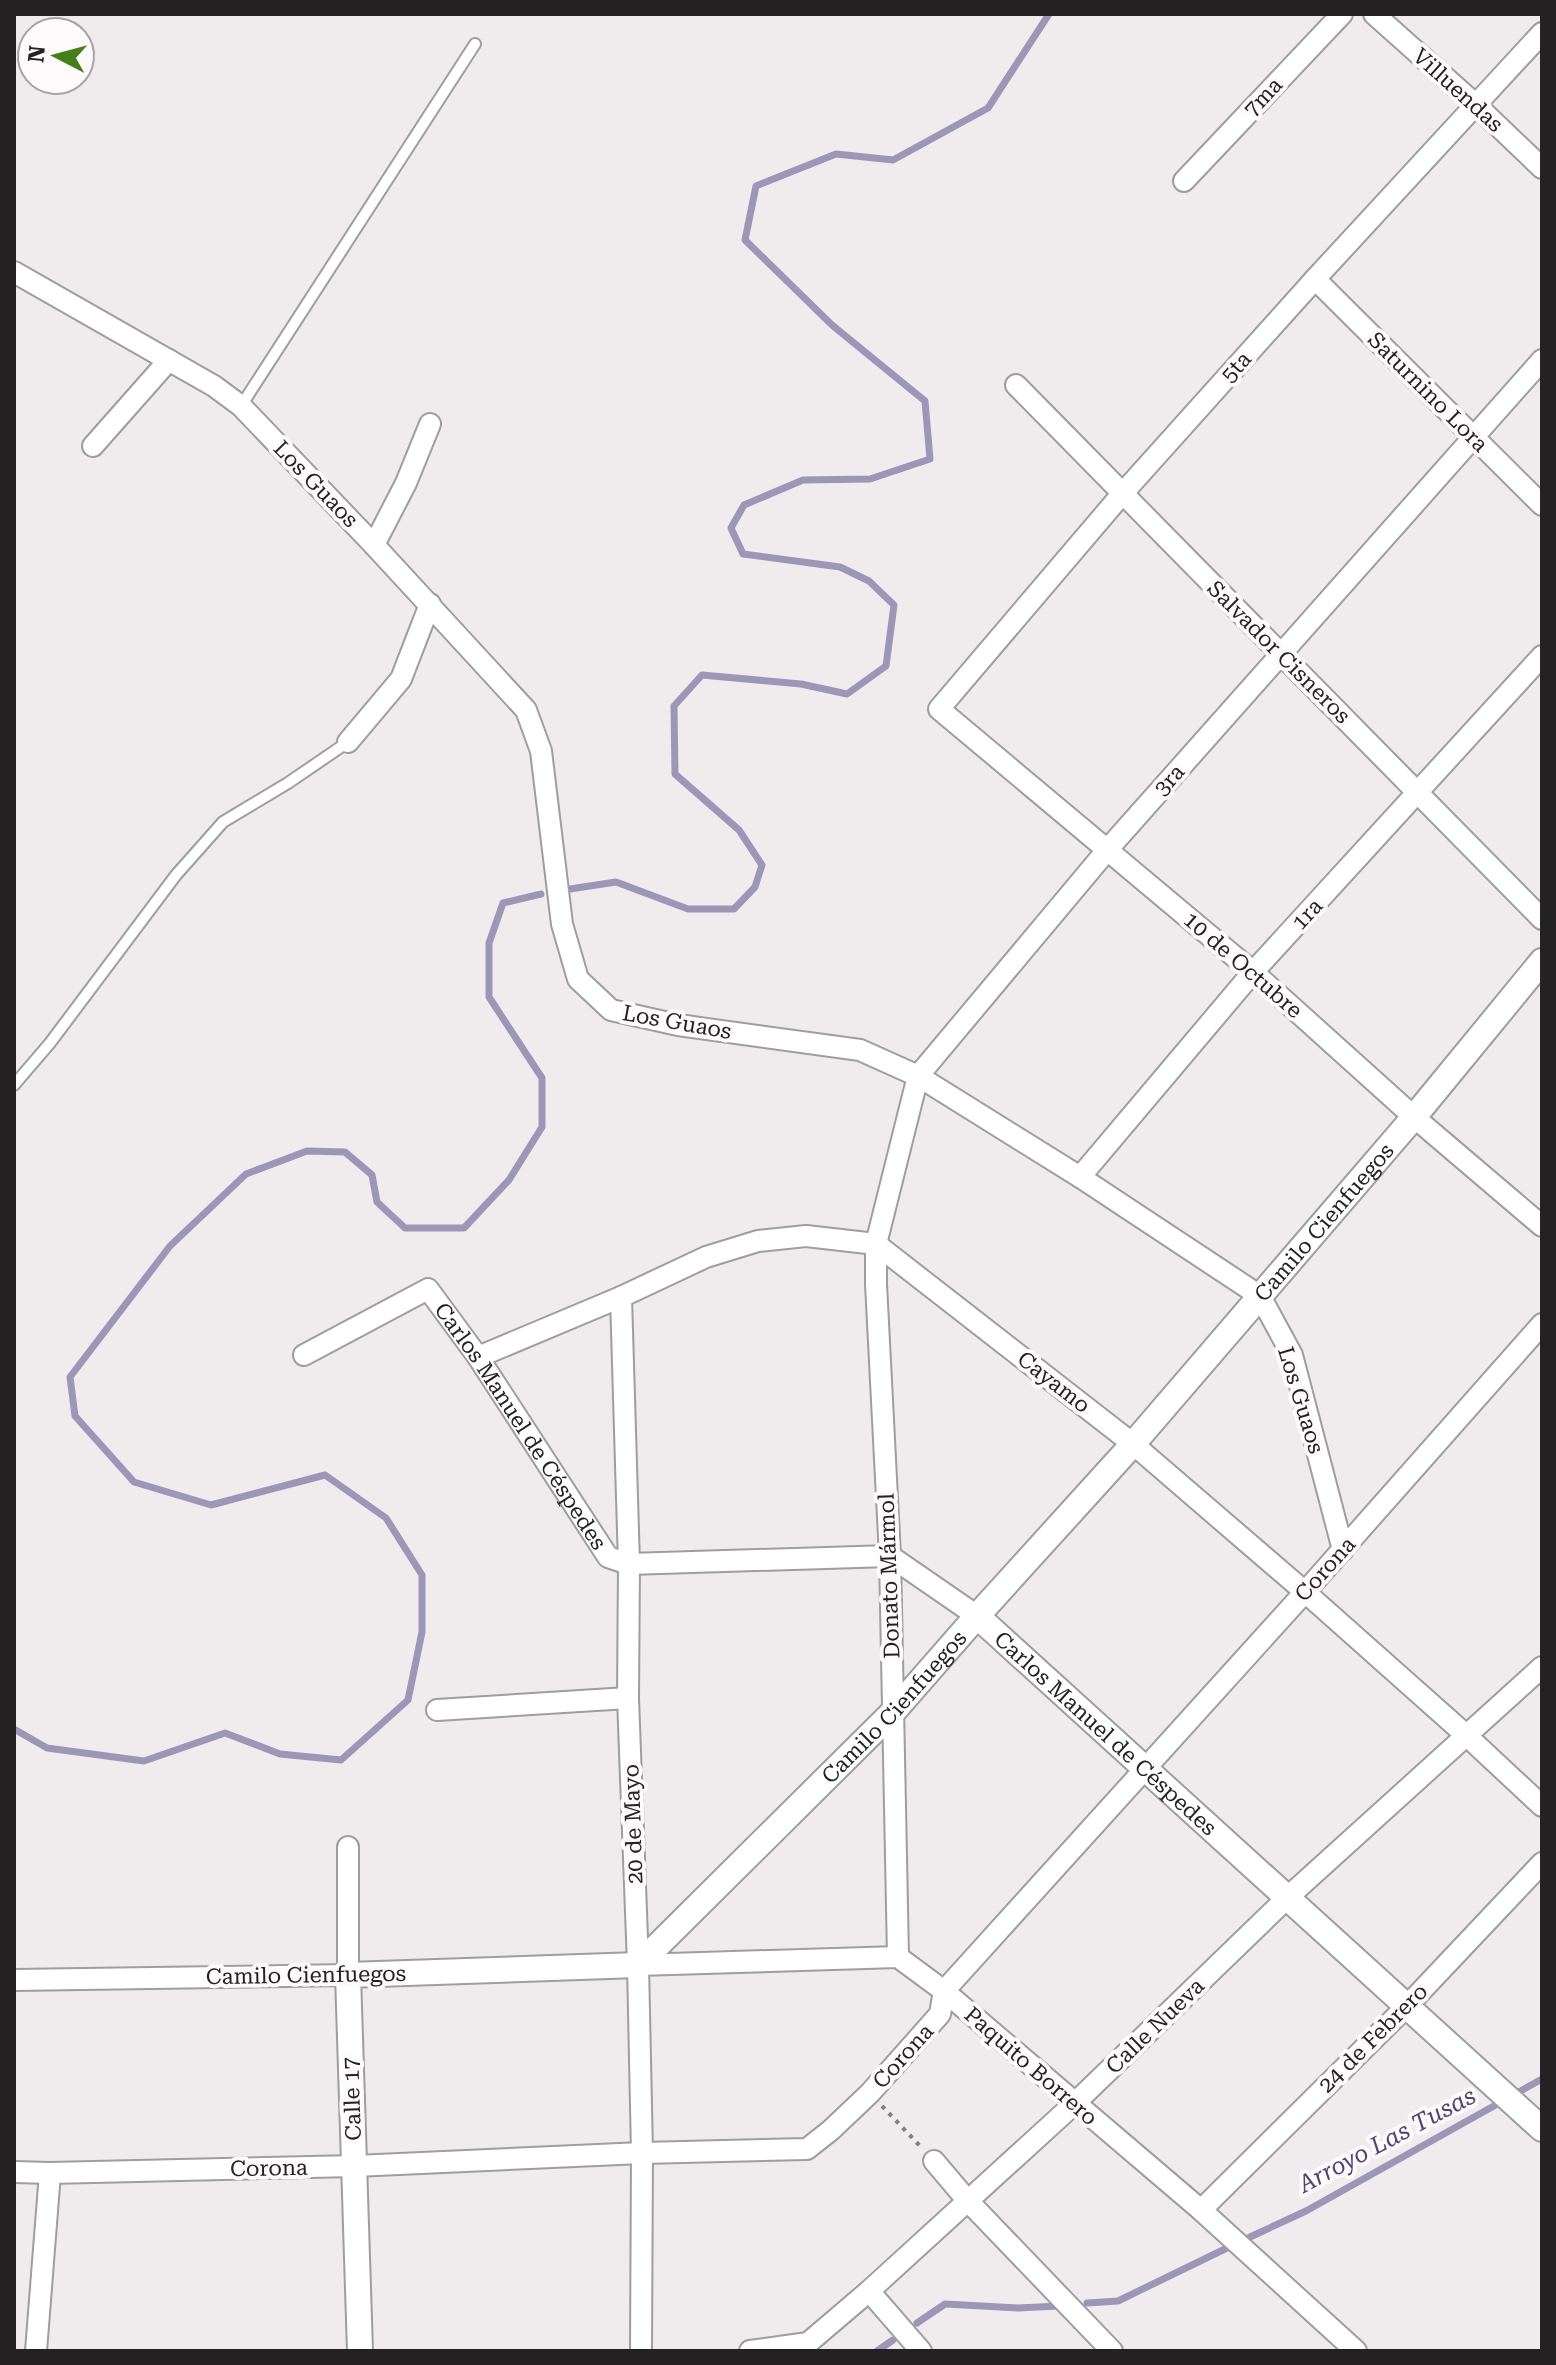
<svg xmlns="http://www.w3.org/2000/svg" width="1556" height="2365" viewBox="0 0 1556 2365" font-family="'Roboto Serif',serif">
<rect width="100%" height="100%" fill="#f0ecee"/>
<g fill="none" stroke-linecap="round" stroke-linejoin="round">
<!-- stream -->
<g stroke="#9d97b7" stroke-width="7">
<path d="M570 889 616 882 688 909H734L755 887 762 865 739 830 675 774 674 706 702 675 801 684 847 694 886 666 894 605 869 581 840 567 743 554 731 528 744 505 803 480 870 479 930 459 925 401 832 325 745 240 756 186 836 154 893 160 988 108 1049 14"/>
<path d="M14 1729 47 1748 144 1761 225 1733 280 1754 341 1760 408 1700 422 1632V1575L386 1518 325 1475 211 1505 134 1482 75 1416 70 1377 170 1246 246 1174 307 1151 345 1152 372 1175 377 1202 405 1228H464L509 1180 542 1127V1078L489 997V943L503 903 541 894"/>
<path d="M1250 2237 1306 2211 1542 2079"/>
<path d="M1087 2303 1118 2301 1227 2248"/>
<path d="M917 2323 945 2304 1018 2308 1059 2306"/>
<path d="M877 2351 893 2340"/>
</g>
<!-- service casing -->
<g stroke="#a19c9e" stroke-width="14">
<g id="service">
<path d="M241 406 475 44"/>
<path d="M14 1085 50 1043 176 875 223 822 288 783 348 742"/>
</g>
</g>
<!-- minor casing -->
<g stroke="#a19c9e" stroke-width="24">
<g id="minor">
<path d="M1374 14 1476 105 1542 168"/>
<path d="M1542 33 1315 279 1122 494 939 709 1253 972 1414 1117 1542 1226"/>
<path d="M1184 181 1342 14"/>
<path d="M14 272 214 386 241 406 374 545 526 710 541 751 562 924 578 979 611 1010 678 1025 860 1050 918 1076 1080 1177 1260 1296 1292 1355 1343 1550"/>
<path d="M1315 279 1542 505"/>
<path d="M1016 385 1542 919"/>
<path d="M93 446 169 360"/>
<path d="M374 545 406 483 430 424"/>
<path d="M348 742 401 679 430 604"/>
<path d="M1080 1177 1253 972 1542 656"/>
<path d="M621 1297 629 1564 628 1698 638 1965 642 2153 641 2351"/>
<path id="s1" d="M304 1355 428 1289 478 1357 608 1557 629 1564 890 1556 977 1616"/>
<path d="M478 1357 621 1297 706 1257 758 1241 806 1236 876 1244 1133 1444 1305 1592 1467 1736 1542 1806"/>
<path d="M437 1710 628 1698"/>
<path d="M898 1957 890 1556 876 1284V1244L918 1076 1108 849 1542 360"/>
<path d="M638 1965 898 1957 944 1991 1201 2210 1356 2351"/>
<path d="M14 1980 348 1975V1847"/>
<path d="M934 2161 967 2200 1112 2351"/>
<path d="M14 2172 50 2173 355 2166 642 2153 807 2149 831 2130 870 2093 940 2014 944 1991 1305 1592 1542 1324"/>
<path d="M1201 2210 1408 2005 1542 1863"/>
<path d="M869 2291 921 2351"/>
<path d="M36 2351 50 2173"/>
<path d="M750 2351 808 2343 869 2291 1074 2104 1288 1897 1542 1667"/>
</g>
</g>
<!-- tertiary casing -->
<g stroke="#a19c9e" stroke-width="28">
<g id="tertiary">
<path id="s2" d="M977 1616 1542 2129"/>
<path id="s3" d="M360 2351 348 1975 638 1965 893 1712 977 1616 1133 1444 1414 1117 1542 961"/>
</g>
</g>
<!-- path -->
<path stroke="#827f80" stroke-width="4" stroke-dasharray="4 6" stroke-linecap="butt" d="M882 2106 920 2146"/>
<!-- service -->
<use href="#service" stroke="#fff" stroke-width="10"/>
<!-- minor -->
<use href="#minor" stroke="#fff" stroke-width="20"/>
<!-- tertiary -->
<use href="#tertiary" stroke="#fff" stroke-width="24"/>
</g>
<g text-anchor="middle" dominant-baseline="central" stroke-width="8" stroke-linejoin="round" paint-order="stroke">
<!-- street labels -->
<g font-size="22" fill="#232122" stroke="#fef9fb">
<text transform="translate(1458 90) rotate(42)">Villuendas</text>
<text transform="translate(1263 97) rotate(-47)">7ma</text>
<text transform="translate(1236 367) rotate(-48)">5ta</text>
<text transform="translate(1428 392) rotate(45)">Saturnino Lora</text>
<text transform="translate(316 484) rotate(46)">Los Guaos</text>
<text transform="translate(1279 652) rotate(45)">Salvador Cisneros</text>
<text transform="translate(1169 780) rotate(-48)">3ra</text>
<text transform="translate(1307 914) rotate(-47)">1ra</text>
<text transform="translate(1243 965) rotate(41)">10 de Octubre</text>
<text transform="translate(677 1022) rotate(10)">Los Guaos</text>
<text stroke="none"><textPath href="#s3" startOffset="1678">Camilo Cienfuegos</textPath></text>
<text transform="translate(1054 1382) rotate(38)">Cayamo</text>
<text transform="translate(1301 1400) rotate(73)">Los Guaos</text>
<text stroke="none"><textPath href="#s1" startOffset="306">Carlos Manuel de Céspedes</textPath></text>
<text transform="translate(1325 1569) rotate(-48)">Corona</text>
<text transform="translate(889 1576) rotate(-92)">Donato Mármol</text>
<text stroke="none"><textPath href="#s3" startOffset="1030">Camilo Cienfuegos</textPath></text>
<text stroke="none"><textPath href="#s2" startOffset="174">Carlos Manuel de Céspedes</textPath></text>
<text transform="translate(633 1824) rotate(-92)">20 de Mayo</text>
<text transform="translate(306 1975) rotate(-1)">Camilo Cienfuegos</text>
<text transform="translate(1155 2026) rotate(-44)">Calle Nueva</text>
<text transform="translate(1373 2038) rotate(-45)">24 de Febrero</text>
<text transform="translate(903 2056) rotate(-48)">Corona</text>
<text transform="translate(1031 2066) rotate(41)">Paquito Borrero</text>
<text transform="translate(352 2099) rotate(-92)">Calle 17</text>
<text transform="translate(269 2168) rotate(-1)">Corona</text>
</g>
<!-- water labels -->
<g font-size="24" font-style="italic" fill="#4f4472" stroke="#fef9fb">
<text transform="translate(1387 2140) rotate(-28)">Arroyo Las Tusas</text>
</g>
</g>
<!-- border -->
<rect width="1556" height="2365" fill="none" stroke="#232122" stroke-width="32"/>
<!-- north arrow -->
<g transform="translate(56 56) rotate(276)"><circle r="38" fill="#fef9fb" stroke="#a6a3a4" stroke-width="2"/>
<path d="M0-6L14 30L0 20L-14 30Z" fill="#457f19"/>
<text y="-12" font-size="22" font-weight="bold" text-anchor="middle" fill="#232122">N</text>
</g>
</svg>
